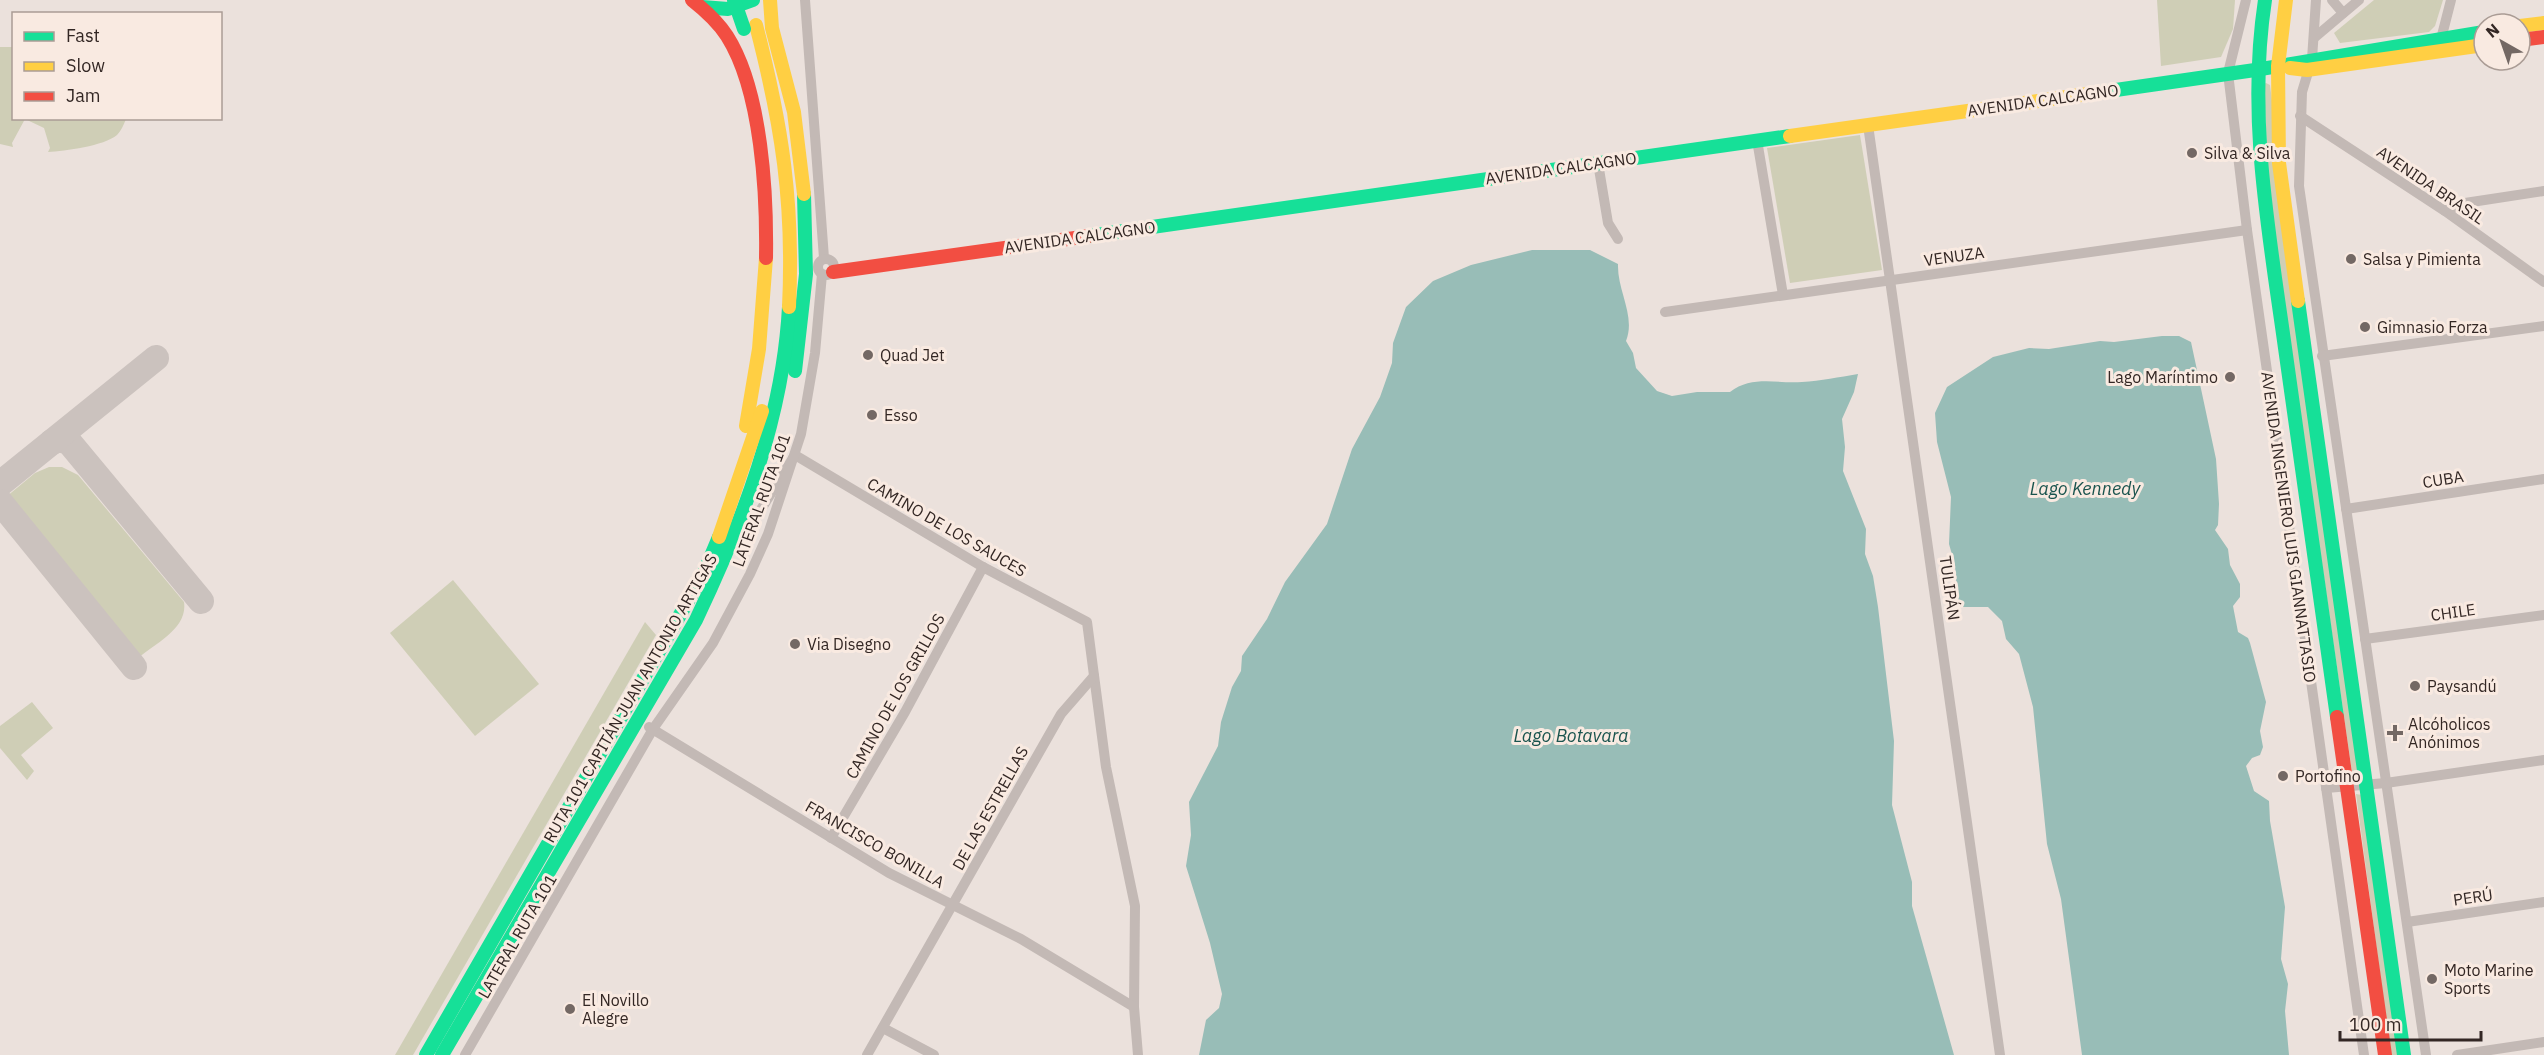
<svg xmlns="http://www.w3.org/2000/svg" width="2544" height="1055" viewBox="0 0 2544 1055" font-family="'IBM Plex Sans',sans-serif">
<rect width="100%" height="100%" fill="#ebe1dc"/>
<!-- green -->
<g fill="#cfceb6">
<path d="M2157 0H2235L2233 29 2221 57 2161 66Z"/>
<path d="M2374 0H2443L2435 26 2429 32 2340 43 2334 33Z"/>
<path d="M0 47H13L14 118 126 119C124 124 121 131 117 135 104 146 65 151 48 152L50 148 44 128 25 119 12 143 13 147 0 144Z"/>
<path d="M2266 83 2270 85 2359 776 2353 779 2269 196 2264 84Z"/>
<path d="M1860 135 1882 270 1790 283 1767 148Z"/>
<path d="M49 467H62L78 475 184 602C188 628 156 643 138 658L6 497 35 473Z"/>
<path d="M453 580 539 684 475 736 390 633Z"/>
<path d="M645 622 656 635 413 1055H395Z"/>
<path d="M32 702 53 728 21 755 34 771 27 780 0 748V726Z"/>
<path d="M2356 794 2362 795 2399 1055H2391Z"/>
</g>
<!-- water -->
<g fill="#98bdb7">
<path d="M1532 250H1590L1618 264C1617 291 1636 316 1626 341L1633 353 1636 368 1657 391 1672 396 1697 392H1730C1752 375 1777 384 1802 382 1821 381 1839 377 1858 374L1854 392 1842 419 1845 447 1843 471 1866 529 1865 554 1873 576 1878 607 1894 741 1892 805 1912 882V906L1954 1055H1199L1206 1020 1219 1008 1222 994 1210 943 1186 866 1191 835 1189 802 1218 746 1221 722 1232 687 1241 671 1242 656 1267 619 1285 582 1327 524 1352 449 1380 397 1392 363 1393 343 1406 307 1433 281 1471 265Z"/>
<path d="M2162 336H2179L2191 342 2216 459 2219 504 2218 525 2215 530 2228 549 2230 565 2240 584V597L2233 606 2238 632 2248 638 2250 643 2266 702 2260 731 2263 747 2260 755 2252 758 2246 766 2254 791 2269 801 2270 821 2285 907 2281 959 2288 984 2285 1011 2289 1055H2082L2061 899 2047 844 2033 707 2019 654 2006 639 2002 621 1988 607H1958L1955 565 1949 544 1951 497 1937 442 1935 413 1947 387 1993 357 2029 348 2049 349 2100 341 2114 342Z"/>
</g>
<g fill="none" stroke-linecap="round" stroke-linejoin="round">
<!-- taxiway -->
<g stroke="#cbc2be" stroke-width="26">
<path d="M52 442 59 439 69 442 201 601"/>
<path d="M0 484 156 358"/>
<path d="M0 502 134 667"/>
</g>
<!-- street -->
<g stroke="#c3b9b5" stroke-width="10">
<path d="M805 0 824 258"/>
<path d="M2246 0 2228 73 2247 230 2364 1055"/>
<path d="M2316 0 2312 59 2302 92 2299 186 2426 1055"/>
<path d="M2332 0 2343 13"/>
<path d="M2314 38 2359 0"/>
<path d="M2440 43 2451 0"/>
<path d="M2300 116 2445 211 2544 282"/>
<path d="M1868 125 2000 1055"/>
<path d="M1757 140 1783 295"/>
<path d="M1598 163 1608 223 1618 239"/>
<path d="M2445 211 2465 203 2544 191"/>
<circle cx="826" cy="267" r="8"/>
<path d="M1665 312 2247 230"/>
<path d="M2322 356 2544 326"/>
<path d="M2346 509 2544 479"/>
<path d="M747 526 760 511 795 455 983 567 1087 622 1106 767 1135 906 1134 1007 1138 1055"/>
<path d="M2365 639 2544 615"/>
<path d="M649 727 889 873 1021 939 1134 1007"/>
<path d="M2326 788 2386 783 2544 760"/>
<path d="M831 838 905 712 983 567"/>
<path d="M2407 922 2544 902"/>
<path d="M883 1028 934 1055"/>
<path d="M465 1055 653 729 713 643 750 574 768 534 801 434 815 353 822 274"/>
<path d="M867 1055 1061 714 1094 676"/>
<path d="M2457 1055 2544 1042"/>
</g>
<!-- fast -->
<g stroke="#16e098" stroke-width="14">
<path d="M2265 0C2247 117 2269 232 2285 348 2303 471 2320 594 2337 717"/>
<path d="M702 7 728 9 753 0"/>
<path d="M2088 94 2255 70 2484 32"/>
<path d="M1089 236 1790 136"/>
<path d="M2298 301 2404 1055"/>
<path d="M795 371 806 274 804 194"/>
<path d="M426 1055 703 575 719 537"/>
<path d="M442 1055 696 620C743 521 783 418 789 307"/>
</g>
<!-- slow -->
<g stroke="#ffcf43" stroke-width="14">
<path d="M770 0 772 28 794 112 804 194"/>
<path d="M2286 0 2278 66 2279 163 2298 301"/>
<path d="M756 25C782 125 794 203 789 307"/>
<path d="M2520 26 2544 23"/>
<path d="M2290 68 2307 70 2484 45"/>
<path d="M1790 136 2088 94"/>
<path d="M746 426 759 349 766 258"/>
<path d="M719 537 762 411"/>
</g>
<!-- jam -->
<g stroke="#f24e42" stroke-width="14">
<path d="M692 0C706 11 718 22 727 36 762 91 767 195 766 258"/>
<path d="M2520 40 2544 37"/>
<path d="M833 272 1089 236"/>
<path d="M2337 717 2385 1055"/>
</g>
<!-- fast-bridge -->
<path stroke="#16e098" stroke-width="14" d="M734 0 744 29"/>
</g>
<!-- markers -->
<g fill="#736864" stroke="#f9eae1" stroke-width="2">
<circle cx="2192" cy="153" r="6"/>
<circle cx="2351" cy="259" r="6"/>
<circle cx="2365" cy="327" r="6"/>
<circle cx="868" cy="355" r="6"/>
<circle cx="2230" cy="377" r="6"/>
<circle cx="872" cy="415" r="6"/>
<circle cx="795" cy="644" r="6"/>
<circle cx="2415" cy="686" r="6"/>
<path d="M2392 724h6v6h6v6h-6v6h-6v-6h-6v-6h6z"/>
<circle cx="2283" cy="776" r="6"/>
<circle cx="2432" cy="979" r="6"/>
<circle cx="570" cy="1009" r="6"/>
</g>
<g text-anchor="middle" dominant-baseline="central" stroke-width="6" stroke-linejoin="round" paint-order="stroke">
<!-- street labels -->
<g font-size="16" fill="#332724" stroke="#f9eae1">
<text transform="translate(2043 100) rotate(-8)">AVENIDA CALCAGNO</text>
<text transform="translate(1561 168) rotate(-8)">AVENIDA CALCAGNO</text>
<text transform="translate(2431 185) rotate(34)">AVENIDA BRASIL</text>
<text transform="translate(1080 237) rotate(-8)">AVENIDA CALCAGNO</text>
<text transform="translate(1954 256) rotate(-8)">VENUZA</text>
<text transform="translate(2443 479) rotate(-9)">CUBA</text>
<text transform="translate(761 500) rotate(-70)">LATERAL RUTA 101</text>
<text transform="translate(947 527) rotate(30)">CAMINO DE LOS SAUCES</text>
<text transform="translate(2289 527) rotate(82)">AVENIDA INGENIERO LUIS GIANNATTASIO</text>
<text transform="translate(1950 588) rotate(82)">TULIPÁN</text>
<text transform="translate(2453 612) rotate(-8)">CHILE</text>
<text transform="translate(895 696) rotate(-61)">CAMINO DE LOS GRILLOS</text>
<text transform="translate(630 698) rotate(-60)">RUTA 101 CAPITÁN JUAN ANTONIO ARTIGAS</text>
<text transform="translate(990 808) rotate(-61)">DE LAS ESTRELLAS</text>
<text transform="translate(875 844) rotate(30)">FRANCISCO BONILLA</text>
<text transform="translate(2473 897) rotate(-8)">PERÚ</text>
<text transform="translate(517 936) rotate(-60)">LATERAL RUTA 101</text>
</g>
<!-- poi labels -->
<g font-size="16" fill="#332724" stroke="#f9eae1" text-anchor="start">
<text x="2204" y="153">Silva &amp; Silva</text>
<text x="2363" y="259">Salsa y Pimienta</text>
<text x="2377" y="327">Gimnasio Forza</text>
<text x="880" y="355">Quad Jet</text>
<text x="2218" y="377" text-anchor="end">Lago Maríntimo</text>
<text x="884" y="415">Esso</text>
<text x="807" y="644">Via Disegno</text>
<text x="2427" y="686">Paysandú</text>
<text x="2408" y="724">Alcóholicos<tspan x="2408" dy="18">Anónimos</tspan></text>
<text x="2295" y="776">Portofino</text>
<text x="2444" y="970">Moto Marine<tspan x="2444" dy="18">Sports</tspan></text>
<text x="582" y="1000">El Novillo<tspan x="582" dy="18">Alegre</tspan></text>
</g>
<!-- water labels -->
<g font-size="18" font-style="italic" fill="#1a544e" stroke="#f9eae1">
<text x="2085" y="488">Lago Kennedy</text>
<text x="1571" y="735">Lago Botavara</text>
</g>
</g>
<!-- legend -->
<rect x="12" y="12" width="210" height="108" fill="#f9eae1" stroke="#aa9c95" stroke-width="1.5"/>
<rect x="24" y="32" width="30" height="9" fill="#16e098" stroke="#aa9c95" stroke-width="1.5"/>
<text x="66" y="42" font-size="18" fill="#332724">Fast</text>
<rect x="24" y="62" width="30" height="9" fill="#ffcf43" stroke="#aa9c95" stroke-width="1.5"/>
<text x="66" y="72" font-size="18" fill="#332724">Slow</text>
<rect x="24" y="92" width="30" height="9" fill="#f24e42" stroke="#aa9c95" stroke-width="1.5"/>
<text x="66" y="102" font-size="18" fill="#332724">Jam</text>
<!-- north arrow -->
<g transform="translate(2502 42) rotate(320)"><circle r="28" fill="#f9eae1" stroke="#aa9c95" stroke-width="1.5"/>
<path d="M0-4.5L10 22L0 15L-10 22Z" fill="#736864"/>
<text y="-9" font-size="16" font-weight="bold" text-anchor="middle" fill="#332724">N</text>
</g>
<!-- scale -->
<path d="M2340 1031v9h141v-9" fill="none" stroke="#332724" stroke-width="3"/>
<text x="2349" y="1031" font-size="18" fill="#332724" stroke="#f9eae1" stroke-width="4.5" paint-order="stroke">100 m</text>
</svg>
